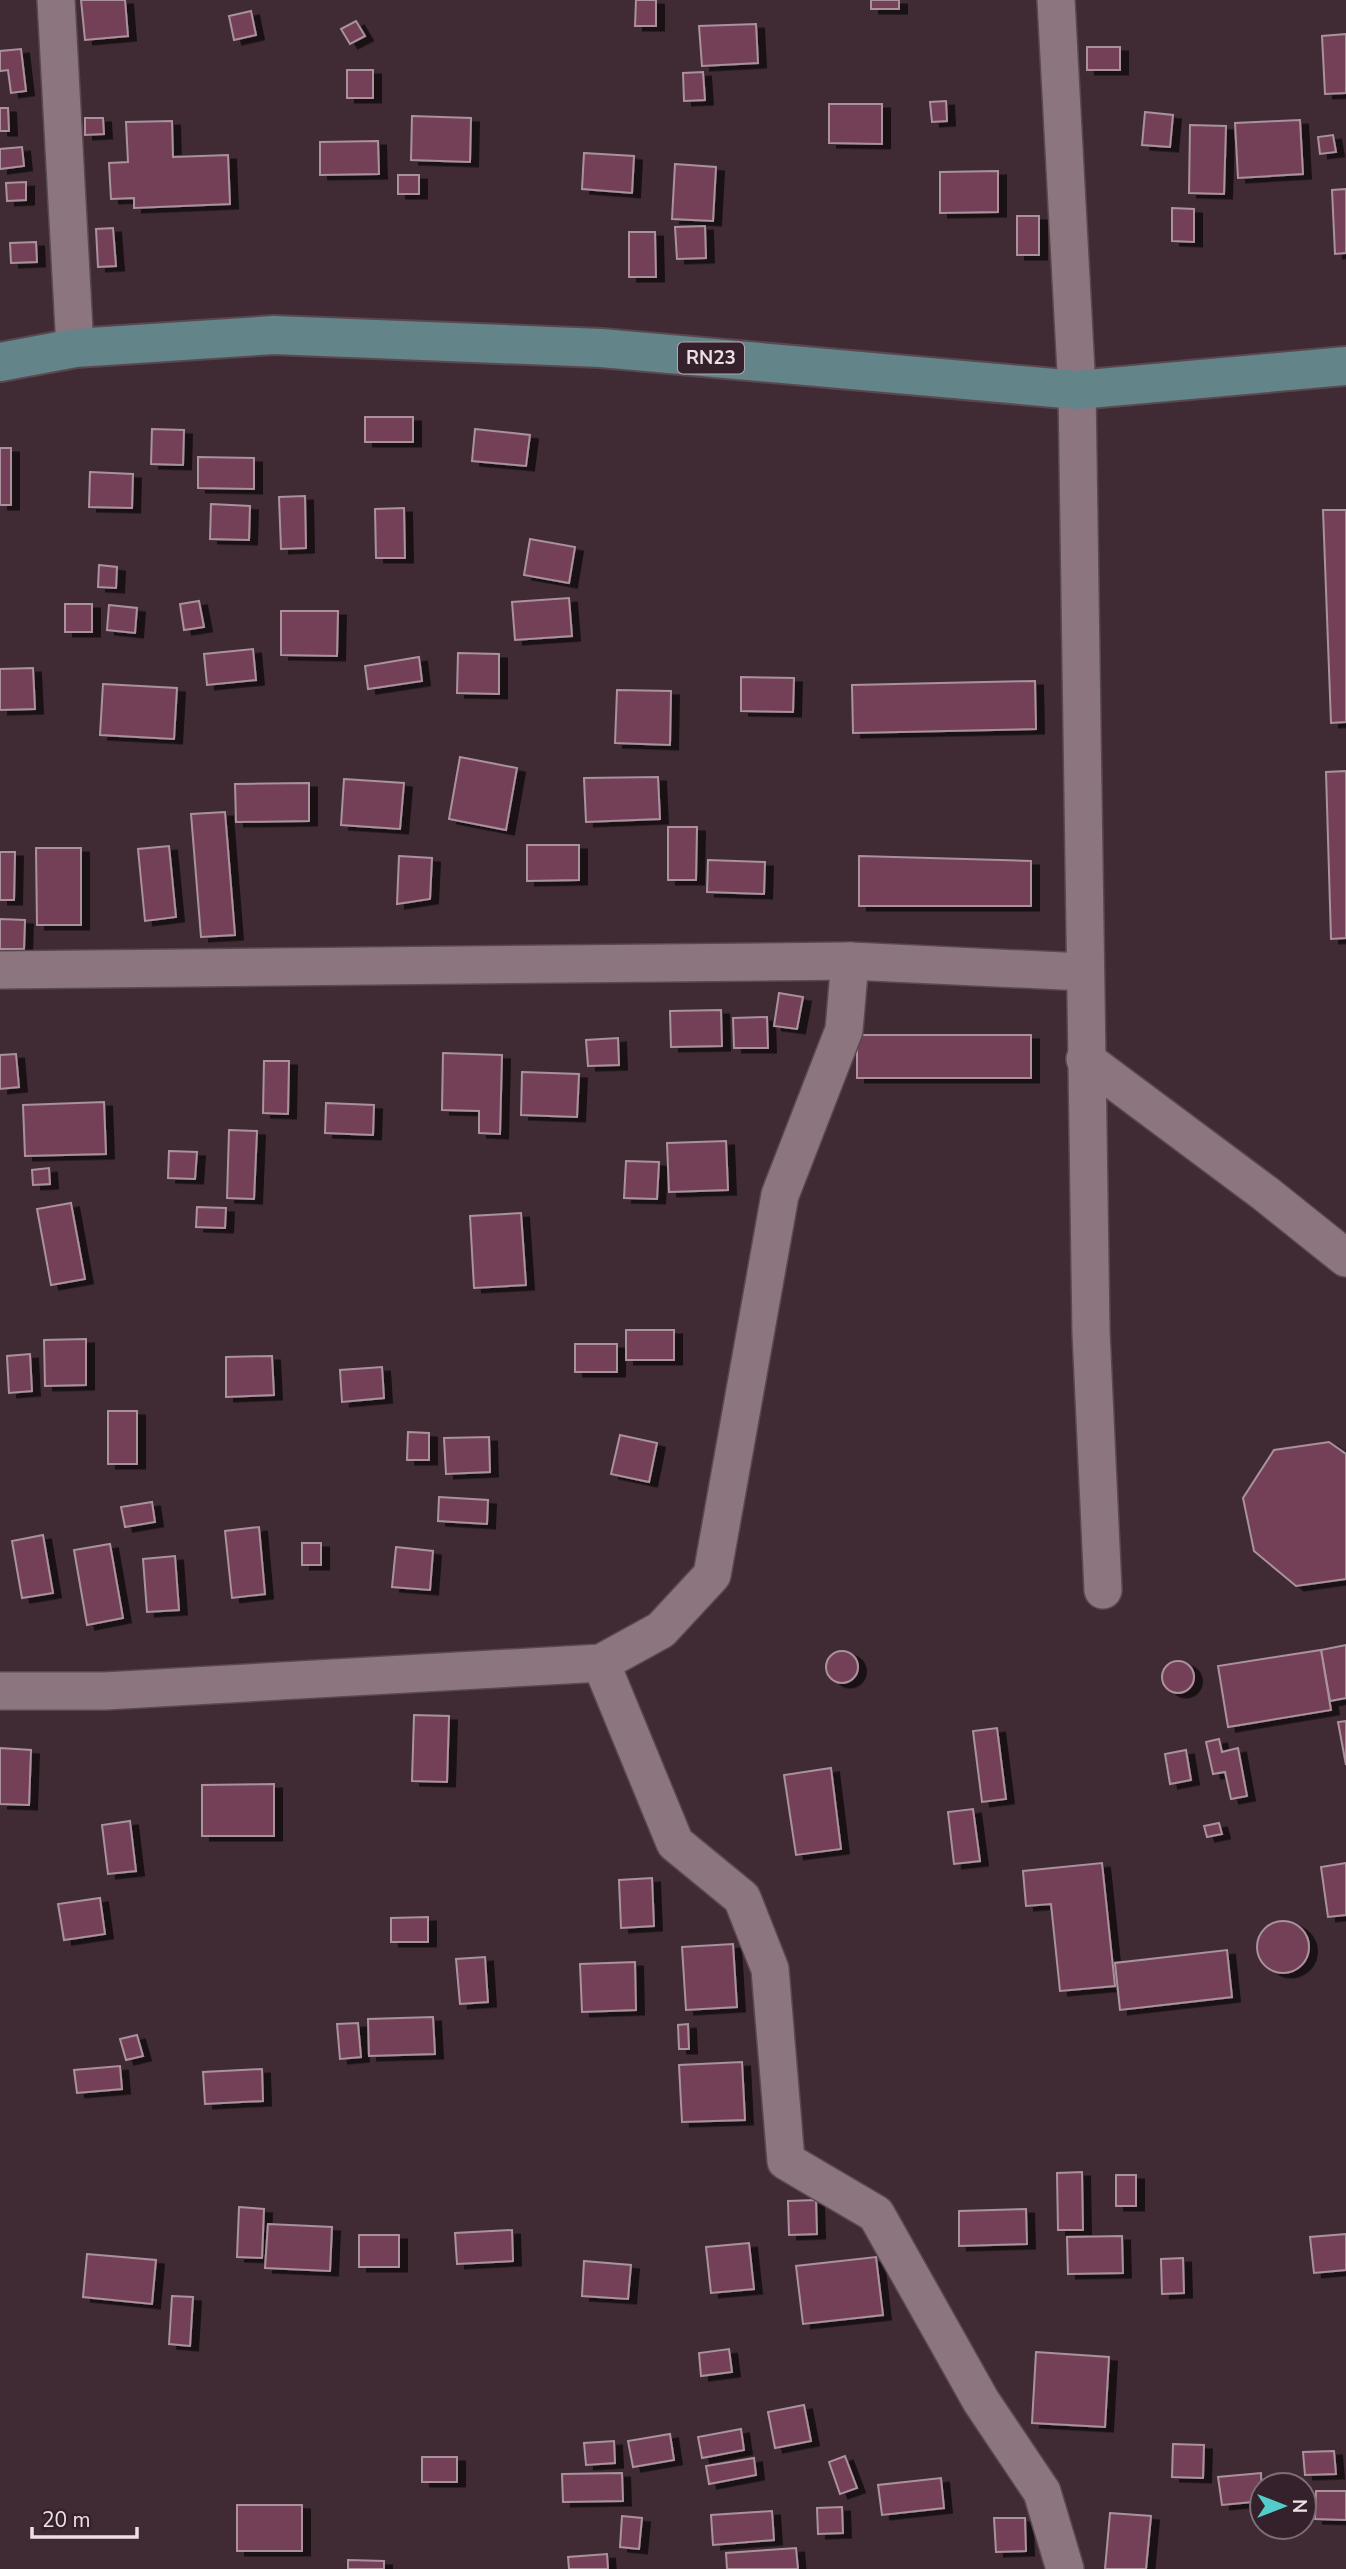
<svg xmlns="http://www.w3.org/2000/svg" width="1346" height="2569" viewBox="0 0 1346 2569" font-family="'Nunito Sans',sans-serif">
<defs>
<filter id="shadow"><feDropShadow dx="8" dy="4.5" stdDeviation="0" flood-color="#0009"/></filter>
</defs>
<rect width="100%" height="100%" fill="#402b35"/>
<!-- building -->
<g fill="#734059" stroke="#aa919c" stroke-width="2" filter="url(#shadow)">
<path d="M81 0H125L128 36 85 40Z"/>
<path d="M636 0H656V26H635Z"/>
<rect x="871" y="0" width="28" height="9"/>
<path d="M251 11 256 35 234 40 229 16Z"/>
<path d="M356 21 365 36 350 44 341 29Z"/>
<path d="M756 24 758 63 702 66 699 26Z"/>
<path d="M1346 34V93L1325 94 1322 36Z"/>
<rect x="1087" y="47" width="33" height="23"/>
<path d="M21 49 26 91 11 93 8 70 0 71V51Z"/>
<rect x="347" y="70" width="26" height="28"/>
<path d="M703 72 705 100 684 101 683 73Z"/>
<path d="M946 101 947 121 932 122 930 102Z"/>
<path d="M829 104H882V144L829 143Z"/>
<path d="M0 108H8L9 131H0Z"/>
<path d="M1145 112 1173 115 1170 147 1142 145Z"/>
<path d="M412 116 471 118 470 162 411 160Z"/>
<path d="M85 118H103L104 134 85 135Z"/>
<path d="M1300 120 1303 174 1238 178 1235 123Z"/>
<path d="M172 121 173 157 228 155 230 204 134 208V198L111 199 109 163 128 162 126 122Z"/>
<path d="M1190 125 1226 126 1224 194 1189 193Z"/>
<path d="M1333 135 1336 152 1320 154 1318 137Z"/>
<path d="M378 141 379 174 320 175V142Z"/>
<path d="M22 147 24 166 0 169V149Z"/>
<path d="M584 153 634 156 632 193 582 189Z"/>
<path d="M675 164 716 167 713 221 672 219Z"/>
<path d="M998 171V212L940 213V172Z"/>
<rect x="398" y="175" width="21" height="19"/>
<path d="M26 182V200L7 201 6 183Z"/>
<path d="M1346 189V253L1335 254 1332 190Z"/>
<path d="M1172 208 1194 209V242L1172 241Z"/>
<rect x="1017" y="216" width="22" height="39"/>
<path d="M705 226 706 258 677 259 675 227Z"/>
<path d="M113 228 116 266 98 267 96 229Z"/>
<path d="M629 232H655L656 277H629Z"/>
<path d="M36 242 37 262 11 263 10 243Z"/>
<rect x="365" y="417" width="48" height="25"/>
<path d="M152 429 184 430 183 465 151 464Z"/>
<path d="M475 429 530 435 526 466 472 461Z"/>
<rect x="0" y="448" width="11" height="57"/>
<path d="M198 457 254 458V489L198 488Z"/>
<path d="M90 472 133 474 132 508 89 507Z"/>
<path d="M305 496 306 548 281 549 279 497Z"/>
<path d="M211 504 250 506 249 540 210 539Z"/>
<path d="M404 508 405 558H376L375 509Z"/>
<path d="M1323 510H1346V722L1331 723Z"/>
<path d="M530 539 575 547 569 583 524 575Z"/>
<path d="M99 565 117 567 116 588 98 587Z"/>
<path d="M569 598 572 636 515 640 512 602Z"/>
<path d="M199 601 204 627 184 630 180 604Z"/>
<rect x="65" y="604" width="27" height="28"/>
<path d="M109 605 137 608 135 633 107 630Z"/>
<path d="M281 611H338L337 656 281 655Z"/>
<path d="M253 649 256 680 207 685 204 654Z"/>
<path d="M458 653 499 654V694L457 693Z"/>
<path d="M419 657 422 681 368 689 365 666Z"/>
<path d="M33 668 35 709 0 710V669Z"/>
<path d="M741 677 794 678 793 712 741 711Z"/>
<path d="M1035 681 1036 729 853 733 852 685Z"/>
<path d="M103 684 177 688 174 739 100 735Z"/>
<path d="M617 690 671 691 670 745 615 743Z"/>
<path d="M460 757 517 768 506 830 449 819Z"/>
<path d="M1346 771V938L1331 939 1326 772Z"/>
<path d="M658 777 660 819 586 822 584 778Z"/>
<path d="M344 779 404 783 400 829 341 825Z"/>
<path d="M309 783V821L236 822 235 784Z"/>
<path d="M225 812 235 935 201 937 191 814Z"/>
<path d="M668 827H697L696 880H668Z"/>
<path d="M527 845H579V880L527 881Z"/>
<path d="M169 846 176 917 145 921 138 849Z"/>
<path d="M36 848H81V925H37Z"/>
<path d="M0 852H15L14 900H0Z"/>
<path d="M399 856 432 858 430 899 397 904Z"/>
<path d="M859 856 1031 861V906H859Z"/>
<path d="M708 860 765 862 764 894 707 892Z"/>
<path d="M0 919 25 920 24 949H0Z"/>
<path d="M779 993 803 997 797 1029 774 1026Z"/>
<path d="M721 1010 722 1046 671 1047 670 1011Z"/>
<path d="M767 1017 768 1048H734L733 1018Z"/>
<rect x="857" y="1035" width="174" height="43"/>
<path d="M618 1038 619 1065 588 1066 586 1040Z"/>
<path d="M443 1053 502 1055 500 1134 479 1133V1111L442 1110Z"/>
<path d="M16 1054 19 1087 0 1089V1055Z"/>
<path d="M264 1061H289L288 1114 263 1113Z"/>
<path d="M522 1072 579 1074 577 1117 521 1115Z"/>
<path d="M104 1102 106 1154 25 1156 23 1105Z"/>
<path d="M326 1103 374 1105 373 1135 325 1133Z"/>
<path d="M229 1130 257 1131 254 1199 227 1198Z"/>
<path d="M726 1141 728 1190 669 1192 667 1143Z"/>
<path d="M169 1151 197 1152 195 1179 168 1178Z"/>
<path d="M626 1161 659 1162 657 1199 624 1198Z"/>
<path d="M49 1168 50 1184 33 1185 32 1170Z"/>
<path d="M71 1203 85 1279 51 1285 37 1209Z"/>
<path d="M197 1207 226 1208 225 1228 196 1227Z"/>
<path d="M521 1213 526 1285 474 1288 470 1216Z"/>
<rect x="626" y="1330" width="48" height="30"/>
<path d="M86 1339V1385L45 1386 44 1340Z"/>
<rect x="575" y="1344" width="42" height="28"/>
<path d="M30 1354 32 1391 9 1393 7 1356Z"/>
<path d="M272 1356 274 1395 226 1397V1357Z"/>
<path d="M382 1367 384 1398 342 1402 340 1370Z"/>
<rect x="108" y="1411" width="29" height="53"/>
<path d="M408 1432 429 1433V1460H407Z"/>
<path d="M620 1435 657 1443 649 1482 611 1474Z"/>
<path d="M489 1437 490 1472 446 1474 444 1438Z"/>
<path d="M1329 1442 1346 1454V1579L1296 1586 1254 1551 1243 1498 1274 1450Z"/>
<path d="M439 1497 488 1500 487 1524 438 1521Z"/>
<path d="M152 1502 155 1522 125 1527 121 1507Z"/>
<path d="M259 1527 265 1594 232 1598 225 1531Z"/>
<path d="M43 1535 53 1593 22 1598 12 1541Z"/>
<rect x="302" y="1543" width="19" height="22"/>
<path d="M110 1544 123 1618 87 1625 74 1550Z"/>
<path d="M396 1547 433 1551 430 1590 392 1587Z"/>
<path d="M175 1556 179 1610 147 1612 143 1559Z"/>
<path d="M1346 1645V1698L1330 1701 1321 1650Z"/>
<path d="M1321 1650 1331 1710 1228 1727 1218 1666Z"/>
<circle cx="842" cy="1667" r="16"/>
<circle cx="1178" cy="1677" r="16"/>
<path d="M414 1715 449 1716 447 1782 412 1781Z"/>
<path d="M1346 1721V1765L1338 1722Z"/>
<path d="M997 1728 1006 1799 982 1802 973 1731Z"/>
<path d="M1219 1739 1222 1752 1238 1748 1247 1796 1231 1799 1225 1772 1213 1774 1206 1742Z"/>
<path d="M0 1748 31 1750 29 1805 0 1804Z"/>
<path d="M1186 1750 1191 1780 1170 1784 1165 1754Z"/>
<path d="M831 1768 841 1849 796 1855 784 1775Z"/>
<path d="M274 1784V1836H202V1785Z"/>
<path d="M973 1809 980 1861 954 1864 948 1812Z"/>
<path d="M130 1821 136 1871 108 1874 102 1825Z"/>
<path d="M1219 1823 1222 1834 1207 1837 1204 1826Z"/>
<path d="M1102 1863 1115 1986 1060 1991 1051 1904 1026 1906 1023 1871Z"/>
<path d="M1346 1863V1915L1328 1917 1321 1867Z"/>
<path d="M652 1878 654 1926 621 1928 619 1880Z"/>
<path d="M100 1898 105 1934 64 1940 58 1904Z"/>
<path d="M428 1917V1942H391V1918Z"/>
<circle cx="1283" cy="1947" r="26"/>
<path d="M733 1944 737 2007 686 2010 682 1947Z"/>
<path d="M1227 1950 1232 1997 1120 2010 1115 1963Z"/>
<path d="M485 1957 488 2002 460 2004 456 1959Z"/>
<path d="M635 1962 636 2010 582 2012 580 1964Z"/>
<path d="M433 2017 435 2054 369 2056 368 2019Z"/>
<path d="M358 2023 361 2057 340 2059 337 2024Z"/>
<path d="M688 2024 689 2049H679L678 2025Z"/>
<path d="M137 2035 143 2056 126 2060 120 2039Z"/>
<path d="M742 2062 745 2120 682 2122 679 2065Z"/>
<path d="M120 2066 122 2089 77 2093 74 2070Z"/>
<path d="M262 2069 263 2101 205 2104 203 2072Z"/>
<path d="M1082 2172 1083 2230H1058L1057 2173Z"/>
<rect x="1116" y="2175" width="20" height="31"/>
<path d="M816 2200 817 2234 789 2235 788 2201Z"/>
<path d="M239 2207 264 2209 262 2258 237 2257Z"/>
<path d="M1026 2209 1027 2244 959 2246V2211Z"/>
<path d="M268 2224 332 2227 330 2271 265 2268Z"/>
<path d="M512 2230 513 2261 457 2264 455 2233Z"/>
<path d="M1346 2234V2270L1314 2273 1310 2237Z"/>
<rect x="359" y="2235" width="40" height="32"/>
<path d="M1122 2236 1123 2273 1068 2274 1067 2237Z"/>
<path d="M749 2243 754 2289 711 2293 706 2247Z"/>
<path d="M87 2254 156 2260 152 2304 83 2297Z"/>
<path d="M876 2257 883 2315 803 2324 796 2266Z"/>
<path d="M1183 2258 1184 2293 1162 2294 1161 2259Z"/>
<path d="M584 2261 631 2265 628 2299 582 2296Z"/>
<path d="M172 2296 193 2297 190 2346 169 2344Z"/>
<path d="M729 2349 732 2372 701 2376 699 2353Z"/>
<path d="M1036 2352 1109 2357 1105 2427 1032 2423Z"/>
<path d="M804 2405 811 2441 775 2448 768 2412Z"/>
<path d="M741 2429 744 2450 702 2458 698 2437Z"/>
<path d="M670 2434 674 2460 633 2467 628 2441Z"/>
<path d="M614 2441 615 2463 586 2465 584 2443Z"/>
<path d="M1173 2444 1204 2445 1203 2478 1172 2477Z"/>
<path d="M1334 2451 1336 2474 1305 2475 1303 2452Z"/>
<path d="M845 2456 857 2488 840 2494 829 2462Z"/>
<rect x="422" y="2457" width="35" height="25"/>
<path d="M754 2458 756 2475 709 2484 706 2466Z"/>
<path d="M622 2473 623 2501 563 2502 562 2474Z"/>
<path d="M1261 2473 1262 2501 1222 2505 1218 2477Z"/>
<path d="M941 2478 944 2508 882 2515 878 2485Z"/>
<path d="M1316 2491H1346V2520L1315 2519Z"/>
<rect x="237" y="2505" width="65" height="46"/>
<path d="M842 2507 843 2533 818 2534 817 2508Z"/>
<path d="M772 2511 774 2540 713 2545 711 2515Z"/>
<path d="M1110 2513 1151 2516 1146 2569H1105Z"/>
<path d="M622 2516 642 2518 639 2549 620 2547Z"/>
<path d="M994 2518H1025L1026 2551 996 2552Z"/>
<path d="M796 2548 798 2569H727L726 2553Z"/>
<path d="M607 2554 608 2569H569L568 2557Z"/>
<path d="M348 2560 384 2561V2569H348Z"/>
</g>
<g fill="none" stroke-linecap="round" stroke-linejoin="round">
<!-- minor casing -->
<g stroke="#5a4850" stroke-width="40">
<g id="minor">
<path d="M56 0 75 348"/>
<path d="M1056 0 1077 390 1091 1332 1103 1590"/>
<path d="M0 970 850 961 1084 972"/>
<path d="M1085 1059 1266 1194 1346 1258"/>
<path d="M601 1663 675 1843 742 1898 770 1969 786 2161 876 2214 981 2401 1042 2492 1065 2569"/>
<path d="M0 1691H105L601 1663 661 1630 712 1575 780 1195 844 1030 850 961"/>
</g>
</g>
<!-- major casing -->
<g stroke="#5a4850" stroke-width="42">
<path id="major" d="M0 362 75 348 274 335 601 348 1077 390 1346 366"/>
</g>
<!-- minor -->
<use href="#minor" stroke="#8d7580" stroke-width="37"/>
<!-- major -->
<use href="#major" stroke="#638488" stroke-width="38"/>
</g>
<g text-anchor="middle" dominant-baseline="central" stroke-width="5" stroke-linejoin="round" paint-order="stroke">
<!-- shield labels -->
<rect fill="#35212b" stroke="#b6a6ad" stroke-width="2" x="678" y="342.5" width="66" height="31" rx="5"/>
<g font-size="19" font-weight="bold" fill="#eddfe5">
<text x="711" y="358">RN23</text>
</g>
</g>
<!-- north arrow -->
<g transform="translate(1283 2506) rotate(90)"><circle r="33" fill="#35212b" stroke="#7f6d75" stroke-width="2"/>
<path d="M0-5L12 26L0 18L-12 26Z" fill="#52cdcc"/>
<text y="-10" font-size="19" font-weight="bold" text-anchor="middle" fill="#eddfe5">N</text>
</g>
<!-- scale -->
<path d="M32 2527v10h105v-10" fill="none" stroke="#eddfe5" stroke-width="3.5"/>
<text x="42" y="2527" font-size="21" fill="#eddfe5" stroke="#35212b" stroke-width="5" paint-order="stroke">20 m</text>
</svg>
